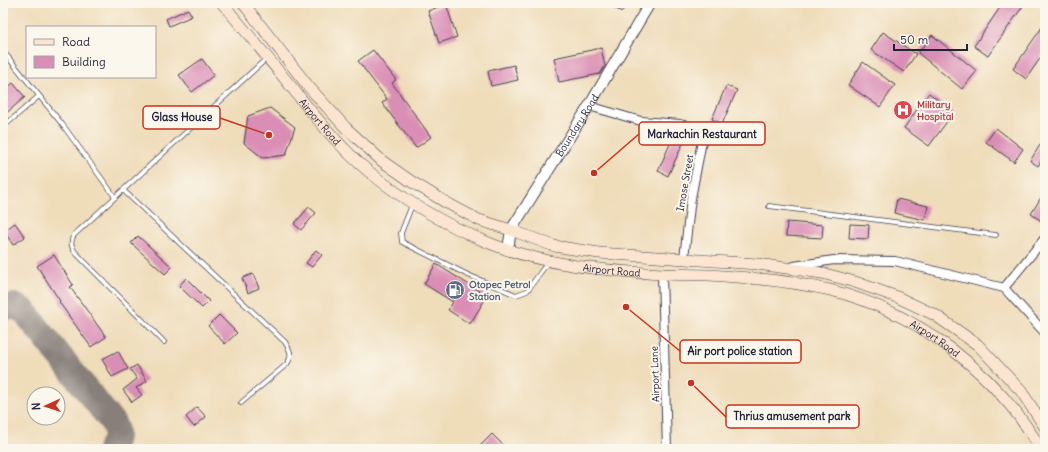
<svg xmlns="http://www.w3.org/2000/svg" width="1048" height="452" viewBox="0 0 1048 452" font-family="Delius,sans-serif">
<rect width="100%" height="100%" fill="#fbf7ec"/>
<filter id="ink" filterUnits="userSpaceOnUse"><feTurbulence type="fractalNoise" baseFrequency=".025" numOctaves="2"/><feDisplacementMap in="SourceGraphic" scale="8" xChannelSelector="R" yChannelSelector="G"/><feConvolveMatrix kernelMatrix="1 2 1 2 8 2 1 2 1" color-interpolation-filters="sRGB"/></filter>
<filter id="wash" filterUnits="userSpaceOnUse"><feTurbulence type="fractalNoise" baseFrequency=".012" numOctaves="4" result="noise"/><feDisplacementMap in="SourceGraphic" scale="16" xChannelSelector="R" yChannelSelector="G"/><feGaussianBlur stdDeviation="0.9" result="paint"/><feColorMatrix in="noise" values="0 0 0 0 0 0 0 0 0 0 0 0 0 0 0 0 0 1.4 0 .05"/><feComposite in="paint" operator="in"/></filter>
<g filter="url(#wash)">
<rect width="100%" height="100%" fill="#efdcb9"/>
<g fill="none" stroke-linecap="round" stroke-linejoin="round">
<!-- taxiway -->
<path stroke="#887f7a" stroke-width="26" d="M3 308 14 306 24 311 113 423C118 432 117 441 110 449"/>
</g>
<g id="blocks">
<!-- building -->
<g fill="#da8eb5">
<path d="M604 3H626L622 12Z"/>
<path d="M1003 3H1025L988 56 974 46Z"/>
<path d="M446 4 457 37 439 43 428 11Z"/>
<path d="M188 9 192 16 169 26 166 19Z"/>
<path d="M1045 23V51L1026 79 1013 69Z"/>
<path d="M883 32 916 54 904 72 871 50Z"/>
<path d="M932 35 977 71 962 89 918 53Z"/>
<path d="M601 48 605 66 600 74 559 82 554 58Z"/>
<path d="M373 50 396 80 392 83 431 137 416 148 382 103 387 99 358 61Z"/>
<path d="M202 59 214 75 192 92 179 75Z"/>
<path d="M863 62 895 85 880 107 848 85Z"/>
<path d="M514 65 518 80 491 86 488 71Z"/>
<path d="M13 83 25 97 3 116V91Z"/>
<path d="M726 86 737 90 722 124 712 119Z"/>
<path d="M929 93 954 112 929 146 904 128Z"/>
<path d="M270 108 295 127 286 155 263 158 244 143 248 116Z"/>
<path d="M996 128 1023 149 1014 162 986 142Z"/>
<path d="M674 135 685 139 668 176 658 171Z"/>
<path d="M1045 137V154L1038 166 1030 161Z"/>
<path d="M1045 191V223L1031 214Z"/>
<path d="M897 199 928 206 925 220 894 213Z"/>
<path d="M309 207 316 213 301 230 294 224Z"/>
<path d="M787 222 823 225 822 238 786 236Z"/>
<path d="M15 223 25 237 13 245 4 231Z"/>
<path d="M850 224 869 225 868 239 849 238Z"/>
<path d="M138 236 172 267 165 274 131 243Z"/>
<path d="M316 250 322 255 312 267 306 263Z"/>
<path d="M54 255 73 285 70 287 106 337 91 347 59 302 60 301 37 266Z"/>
<path d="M436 264 487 296 470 324 448 310 453 302 424 284Z"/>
<path d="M253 274 259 288 248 293 242 278Z"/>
<path d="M186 278 209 301 202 308 179 286Z"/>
<path d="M219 315 237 333 225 344 208 326Z"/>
<path d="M118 351 128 369 112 377 102 359Z"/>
<path d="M137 365 147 381 136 388 142 395 132 402 123 390 137 379 130 369Z"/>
<path d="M197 407 206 417 194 427 186 417Z"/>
<path d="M492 434 507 449H477Z"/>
</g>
</g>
</g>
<g filter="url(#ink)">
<use href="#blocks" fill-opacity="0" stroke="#413e4e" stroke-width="1"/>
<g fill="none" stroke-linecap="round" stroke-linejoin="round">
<!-- service casing -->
<g stroke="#413e4e" stroke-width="5.5">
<g id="service">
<path d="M3 51 62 124 115 197"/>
<path d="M3 127 39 96"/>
<path d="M123 190 285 342C290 350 293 355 287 364L241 403"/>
<path d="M412 205 401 233 402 242 468 275 516 295 527 291 548 262"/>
<path d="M769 206 996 235"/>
<path d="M164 342 75 252C71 246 70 242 74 235L267 58"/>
</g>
</g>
<!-- minor casing -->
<g stroke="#413e4e" stroke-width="10">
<g id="minor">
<path d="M589 106 641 121 680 124 696 128 703 136 691 198 684 258"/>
<path d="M794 266 834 260 895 261 1004 288 1045 333"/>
<path d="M662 274 667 449"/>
<path d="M1004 288 1045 238"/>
</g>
</g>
<!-- tertiary casing -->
<g stroke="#413e4e" stroke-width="12">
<g id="tertiary">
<path id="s1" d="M508 249 511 230 589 106 650 3"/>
</g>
</g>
<!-- secondary casing -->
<g stroke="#413e4e" stroke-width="12">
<g id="secondary">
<path id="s2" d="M222 3C243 28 264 53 285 79 310 110 336 144 367 170 403 200 446 225 489 243 543 265 606 271 663 274 683 275 703 274 723 276 758 278 795 282 830 290 918 312 995 372 1041 449"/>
<path d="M243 3 308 86 346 128 382 161 412 182 447 203 479 220 511 230 554 246 599 253 757 264 822 273 855 282 897 297 935 315 978 345 1021 391 1045 427"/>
</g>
</g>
<!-- service -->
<use href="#service" stroke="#fff" stroke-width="4"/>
<!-- minor -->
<use href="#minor" stroke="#fff" stroke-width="8"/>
<!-- tertiary -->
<use href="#tertiary" stroke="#fff" stroke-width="10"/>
<!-- secondary -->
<use href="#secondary" stroke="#fce5d0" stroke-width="11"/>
</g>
</g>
<!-- icons -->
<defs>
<g id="hospital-disc" transform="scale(1)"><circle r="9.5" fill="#e0444e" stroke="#fbf7ec"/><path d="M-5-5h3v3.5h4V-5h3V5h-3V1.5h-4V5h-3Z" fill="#fff"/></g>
<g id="fuel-disc" transform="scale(1)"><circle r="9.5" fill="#5c6f8a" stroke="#fbf7ec"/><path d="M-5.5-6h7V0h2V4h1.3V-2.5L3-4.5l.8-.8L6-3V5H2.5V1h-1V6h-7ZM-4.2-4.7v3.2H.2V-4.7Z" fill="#fff"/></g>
</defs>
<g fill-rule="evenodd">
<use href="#hospital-disc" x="903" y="110"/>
<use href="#fuel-disc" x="455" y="290"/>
</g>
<g text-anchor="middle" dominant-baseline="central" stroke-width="4" stroke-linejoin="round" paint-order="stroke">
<!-- health labels -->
<g font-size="10" font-weight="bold" fill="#be3a42" stroke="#fbf7ec" text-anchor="start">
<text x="917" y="104">Military<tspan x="917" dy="12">Hospital</tspan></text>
</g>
<!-- street labels -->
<g font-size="10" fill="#22223b" stroke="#fbf7ec">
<text stroke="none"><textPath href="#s2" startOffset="154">Airport Road</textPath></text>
<text stroke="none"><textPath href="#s1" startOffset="143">Boundary Road</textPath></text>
<text transform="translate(685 183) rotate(-80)">Imose Street</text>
<text stroke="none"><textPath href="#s2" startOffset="490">Airport Road</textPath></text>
<text stroke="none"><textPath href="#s2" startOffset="826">Airport Road</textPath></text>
<text transform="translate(655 374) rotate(-92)">Airport Lane</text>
</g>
<!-- service labels -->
<g font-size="10" font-weight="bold" fill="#4e5e75" stroke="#fbf7ec" text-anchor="start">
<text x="469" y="284">Otopec Petrol<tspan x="469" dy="12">Station</tspan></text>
</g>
</g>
<!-- callouts -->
<path fill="none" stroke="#c8321e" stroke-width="1.5" d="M269 135L220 118M594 173L639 134M626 307L680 351M691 383L726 417"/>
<g fill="#c8321e" stroke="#fbf7ec" stroke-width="1.5">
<circle cx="269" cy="135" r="4"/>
<circle cx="594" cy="173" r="4"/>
<circle cx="626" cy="307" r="4"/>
<circle cx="691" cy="383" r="4"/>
</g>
<g fill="#fbf7ec" stroke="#c8321e" stroke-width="1.5">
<rect x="143" y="106" width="77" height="23" rx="4"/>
<rect x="639" y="122" width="126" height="23" rx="4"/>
<rect x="680" y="340" width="121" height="23" rx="4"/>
<rect x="726" y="405" width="133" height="23" rx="4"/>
</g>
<g font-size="11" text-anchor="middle" font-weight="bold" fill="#22223b">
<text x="182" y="121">Glass House</text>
<text x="702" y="138">Markachin Restaurant</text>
<text x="740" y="355">Air port police station</text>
<text x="792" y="420">Thrius amusement park</text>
</g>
<!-- margin -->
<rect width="1048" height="452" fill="none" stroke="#fbf7ec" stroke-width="16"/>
<!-- legend -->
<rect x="26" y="26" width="130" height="52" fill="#fbf7ec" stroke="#a4a2a5"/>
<rect x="34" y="39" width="20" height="6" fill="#fce5d0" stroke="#a4a2a5"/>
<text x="62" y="46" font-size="12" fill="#22223b">Road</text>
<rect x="34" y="56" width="20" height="12" fill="#da8eb5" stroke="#a4a2a5"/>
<text x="62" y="66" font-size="12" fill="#22223b">Building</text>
<!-- north arrow -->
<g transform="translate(46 406) rotate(267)"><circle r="19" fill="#fbf7ec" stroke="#a4a2a5"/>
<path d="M0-3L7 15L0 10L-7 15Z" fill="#c8321e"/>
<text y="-6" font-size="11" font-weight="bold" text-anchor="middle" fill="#22223b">N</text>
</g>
<!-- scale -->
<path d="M894 44v6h73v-6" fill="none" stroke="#22223b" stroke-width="2"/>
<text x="900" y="44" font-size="12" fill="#22223b" stroke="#fbf7ec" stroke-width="3" paint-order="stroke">50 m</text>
</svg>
